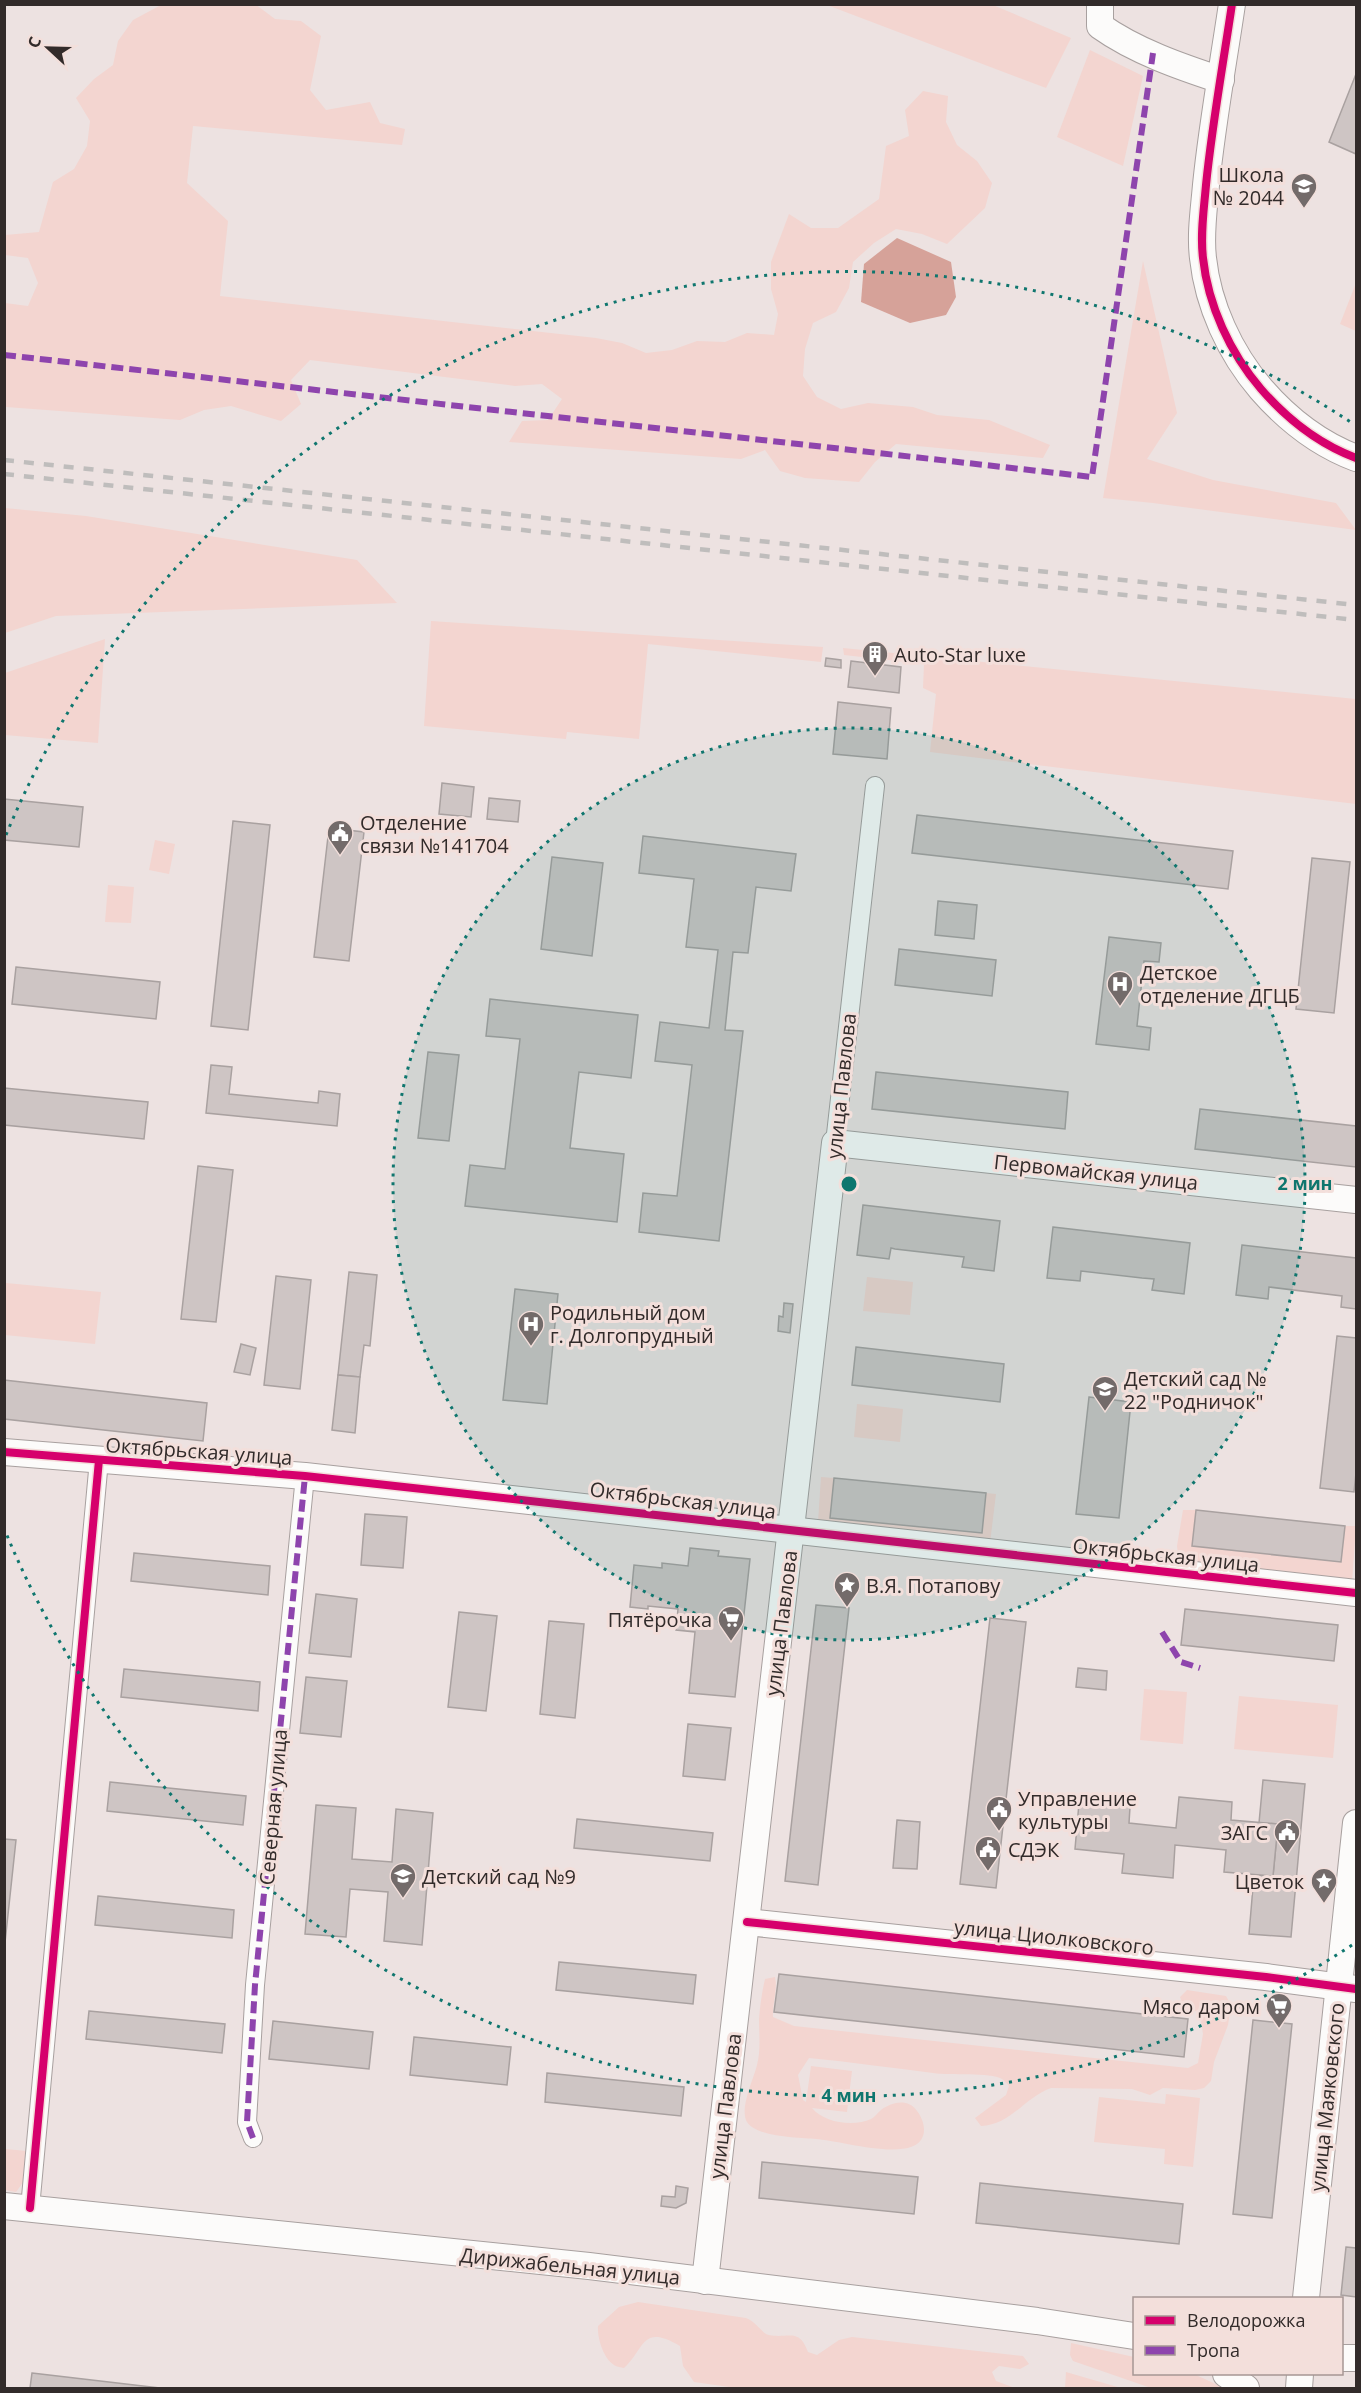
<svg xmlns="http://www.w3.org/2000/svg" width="1361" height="2393" viewBox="0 0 1361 2393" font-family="'Open Sans',sans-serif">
<rect width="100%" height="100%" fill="#ede2e1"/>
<!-- green -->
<g fill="#f3d5d0">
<path d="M255 4 275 19 301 21 321 36 310 90 326 110 370 102 380 123 405 129 402 145 193 126 187 183 228 221 220 296 596 338 622 343 646 353 672 350 697 341 725 342 747 333 774 335 778 314 771 289V262L789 214 811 228H838L879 199 886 146 909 136 905 110 923 91 948 96 946 122 957 145 977 161 992 183 985 208 947 244 922 234 896 229 874 243 853 262 849 288 836 312 813 323 805 349 803 376 817 397 841 409 868 403 913 407 937 415 989 420 1050 445 1043 458 896 444 875 462 859 482 805 478 780 471 765 450 741 459 509 442 522 421 548 420 562 399 542 384 515 386 310 360 291 380 301 404 281 421 231 406 204 410 180 420 6 407 5 303 28 306 38 283 28 258 5 255V235L39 232 53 182 74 169 87 146 90 121 76 98 94 79 113 65 118 41 133 20 161 5Z"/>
<path d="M827 5H993L1071 38 1046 88Z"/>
<path d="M1090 50 1143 76 1123 166 1057 137Z"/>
<path d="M1143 261 1177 413 1147 459 1213 480 1336 503 1356 530 1153 503 1103 498Z"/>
<path d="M1356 283V331L1340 324Z"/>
<path d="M5 508 86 516 357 560 397 603 56 616 5 633Z"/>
<path d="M431 621 823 647 821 662 648 644 639 739 567 732 566 739 424 726Z"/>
<path d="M105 639 98 743 5 735V673Z"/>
<path d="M843 648 1356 699V804L930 752 936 694 923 688 924 664 844 655Z"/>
<path d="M155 840 175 844 169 874 149 870Z"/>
<path d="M108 885 134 887 131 923 105 922Z"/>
<path d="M867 1277 913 1282 910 1315 863 1311Z"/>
<path d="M6 1283 101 1292 95 1344 5 1335Z"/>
<path d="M857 1404 903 1409 900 1442 854 1437Z"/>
<path d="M821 1477 834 1478 830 1518 986 1493 996 1494 990 1543 818 1522Z"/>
<path d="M1183 1510H1196L1341 1562 1345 1526H1356L1352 1583 1179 1561 1177 1546Z"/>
<path d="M1144 1689 1187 1692 1183 1744 1140 1740Z"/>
<path d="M1239 1696 1338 1705 1333 1758 1234 1749Z"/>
<path d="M775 1977C778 1991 772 2003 773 2017L794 2026 1188 2068 1198 2063 1203 2034 1200 2015 1192 2008 1183 2006 1180 1997 1187 1990 1226 1996 1231 2005 1228 2025 1214 2062 1211 2081 1204 2088 1195 2090 1163 2088 1150 2095 1132 2089 1051 2088C1025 2097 1011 2125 981 2126L975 2118 1006 2095 1009 2086C1007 2084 1005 2081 1002 2079 990 2072 950 2076 933 2073 892 2068 851 2062 809 2058L798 2075 803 2100 806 2102 811 2066 852 2071 847 2112 812 2108C824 2123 854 2127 871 2119 875 2117 877 2113 881 2110 892 2102 908 2098 917 2111 922 2117 926 2128 923 2136 914 2164 839 2140 816 2139 800 2138 756 2137 747 2122 739 2109 754 2078 757 2065 761 2050 759 2034 759 2019 760 2006 762 1992 765 1979Z"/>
<path d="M1166 2094 1200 2098 1193 2167 1164 2164 1165 2149 1094 2142 1099 2097 1165 2104Z"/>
<path d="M5 2149 27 2151 24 2181 16 2192 5 2190Z"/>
<path d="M638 2302 746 2318C758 2323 761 2333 769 2335 788 2339 799 2327 808 2352L817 2355 839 2340 852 2337 1023 2356 1029 2364 1020 2369 999 2366 992 2372 996 2381 1015 2388H736L694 2382 683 2366 680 2346C641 2323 645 2349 624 2368 621 2367 617 2367 614 2365 603 2358 597 2337 598 2326L619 2307Z"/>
<path d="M1071 2343 1134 2357V2374H1194L1224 2388H1151L1073 2361 1070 2355Z"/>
<path d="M1066 2372 1121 2388H1065Z"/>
</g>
<!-- water -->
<path fill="#d6a299" d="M897 238 951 262 956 297 946 315 910 323 861 302 864 264Z"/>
<!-- building -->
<g fill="#cec5c4" stroke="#a9a1a0" stroke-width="1.5">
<path d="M1356 74V154L1329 142Z"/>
<path d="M826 658 841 660V668L825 666Z"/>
<path d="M851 661 901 667 899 693 848 687Z"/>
<path d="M838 702 891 708 887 759 833 754Z"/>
<path d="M442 783 474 787 471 817 439 814Z"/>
<path d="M489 798 520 801 518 822 487 819Z"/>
<path d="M4 799 83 807 79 847 4 840Z"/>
<path d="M917 815 1233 851 1228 889 912 853Z"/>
<path d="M233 821 270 825 248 1030 211 1026Z"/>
<path d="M329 828 364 832 349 961 314 957Z"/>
<path d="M643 836 796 854 791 891 756 887 748 953 733 952 725 1030 743 1031 719 1241 639 1232 643 1193 677 1196 692 1065 655 1061 660 1022 709 1028 718 950 686 947 694 879 639 873Z"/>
<path d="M552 857 603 863 592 956 541 949Z"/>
<path d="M1312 858 1350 862 1334 1013 1296 1009Z"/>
<path d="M938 901 977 905 974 939 935 935Z"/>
<path d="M1109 937 1161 943 1159 962 1144 961 1137 1026 1151 1028 1149 1050 1096 1044Z"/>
<path d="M899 949 996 960 992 996 895 985Z"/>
<path d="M16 967 160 982 156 1019 12 1004Z"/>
<path d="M490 999 638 1015 631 1078 579 1072 570 1148 624 1154 617 1222 465 1206 470 1165 505 1169 520 1039 486 1036Z"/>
<path d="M428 1052 459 1055 449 1141 418 1138Z"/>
<path d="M211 1065 232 1067 229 1094 318 1103 319 1091 340 1094 337 1126 206 1113Z"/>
<path d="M876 1072 1068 1092 1065 1129 872 1109Z"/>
<path d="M4 1088 148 1102 144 1139 4 1125Z"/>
<path d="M1200 1109 1356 1126V1167L1195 1149Z"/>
<path d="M198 1166 233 1170 216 1322 181 1319Z"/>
<path d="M863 1205 1000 1221 994 1271 962 1267 964 1257 895 1249 891 1248 889 1259 857 1255Z"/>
<path d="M1053 1227 1190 1243 1184 1294 1152 1290 1154 1279 1142 1278 1081 1271 1080 1281 1047 1278Z"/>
<path d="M1242 1245 1356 1258V1309L1341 1307 1342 1296 1269 1287 1268 1299 1236 1295Z"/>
<path d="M349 1272 377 1275 370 1346 364 1345 360 1377 338 1375Z"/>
<path d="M276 1276 311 1280 300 1389 264 1385Z"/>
<path d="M515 1289 558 1294 547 1404 503 1400Z"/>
<path d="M784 1303 793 1304 790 1333 778 1331 779 1316 783 1317Z"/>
<path d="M1337 1336 1356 1338V1473L1354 1492 1320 1488Z"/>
<path d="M241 1344 256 1348 250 1375 234 1372Z"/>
<path d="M856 1347 1004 1364 1000 1402 852 1385Z"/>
<path d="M338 1375 360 1377 355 1433 332 1430Z"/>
<path d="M4 1380 207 1403 203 1441 4 1419Z"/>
<path d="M1089 1397 1131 1402 1119 1518 1076 1514Z"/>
<path d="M834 1478 986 1493 982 1533 830 1518Z"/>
<path d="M1196 1510 1345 1526 1341 1562 1192 1546Z"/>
<path d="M365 1514 407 1517 403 1568 361 1565Z"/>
<path d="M690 1548 719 1551 718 1556 750 1559 735 1697 689 1693 695 1632 676 1630 678 1609 648 1606V1609L630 1607 634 1565 662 1568V1563L688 1566Z"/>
<path d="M134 1553 270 1566 268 1595 131 1581Z"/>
<path d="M316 1594 357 1599 351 1657 309 1653Z"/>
<path d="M816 1605 849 1608 818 1885 785 1881Z"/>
<path d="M1185 1609 1338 1625 1334 1661 1181 1645Z"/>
<path d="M459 1612 497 1616 486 1711 448 1707Z"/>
<path d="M990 1618 1026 1622 996 1888 960 1884Z"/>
<path d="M549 1621 584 1624 575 1718 540 1714Z"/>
<path d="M1078 1668 1107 1671 1106 1690 1076 1687Z"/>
<path d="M124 1669 260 1682 258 1711 121 1697Z"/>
<path d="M306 1677 347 1681 341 1737 300 1733Z"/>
<path d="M688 1724 731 1728 725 1780 683 1776Z"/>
<path d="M1263 1780 1305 1784 1291 1937 1249 1934 1254 1875 1273 1876 1278 1824 1259 1823Z"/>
<path d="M110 1782 246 1796 243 1825 107 1811Z"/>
<path d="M1179 1797 1232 1802 1231 1820 1278 1824 1273 1876 1224 1872 1226 1850 1175 1845 1173 1878 1122 1873 1124 1854 1075 1849 1079 1803 1130 1807 1129 1823 1176 1828Z"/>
<path d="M316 1805 356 1808 352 1859 392 1862 396 1809 433 1813 422 1945 384 1941 388 1892 350 1889 346 1937 305 1934Z"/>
<path d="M577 1819 713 1833 710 1861 574 1848Z"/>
<path d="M897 1820 920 1822 917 1869 893 1868Z"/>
<path d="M4 1839 16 1840 4 1952Z"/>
<path d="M98 1896 234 1910 232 1938 95 1925Z"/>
<path d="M559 1962 696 1975 693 2004 556 1990Z"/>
<path d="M779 1974 1188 2019 1184 2057 774 2012Z"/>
<path d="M89 2011 225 2024 222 2053 86 2039Z"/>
<path d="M1253 2020 1292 2024 1272 2218 1233 2214Z"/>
<path d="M273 2021 373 2032 369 2069 269 2059Z"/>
<path d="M414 2037 511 2047 507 2085 410 2075Z"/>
<path d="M547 2073 684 2087 681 2116 545 2102Z"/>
<path d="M762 2162 918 2177 914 2214 759 2198Z"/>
<path d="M980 2183 1183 2204 1179 2244 976 2223Z"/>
<path d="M676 2186 688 2188 686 2203 676 2208 661 2206 662 2196 675 2197Z"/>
<path d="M1346 2247 1356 2248V2297L1341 2295Z"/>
<path d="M32 2373 160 2388H30Z"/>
</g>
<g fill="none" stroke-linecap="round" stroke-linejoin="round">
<!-- street casing -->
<g stroke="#a8a09f" stroke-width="20">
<g id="street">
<path d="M835 1143 875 786"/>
<path d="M253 2138 247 2122 255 1985 305 1476"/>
<path d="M30 2208 99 1460"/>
</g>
</g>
<!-- secondary casing -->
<g stroke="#a8a09f" stroke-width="28">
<g id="secondary">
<path d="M1100 4V26C1135 51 1181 67 1221 80"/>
<path d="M1232 4C1223 65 1212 125 1206 185 1204 209 1200 234 1203 258 1208 305 1230 353 1261 389 1287 419 1319 444 1356 458"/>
<path d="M4 1452 305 1476 1356 1593"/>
<path d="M747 1922 1266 1977 1356 1989"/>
<path d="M4 2206 589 2266 1037 2321 1134 2336"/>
<path d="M705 2281 835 1143 1356 1200"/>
<path d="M1306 2298 1356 1823"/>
<path d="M1342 2358H1356"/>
<path d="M1226 2374 1246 2388"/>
<path d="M1299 2388 1300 2374"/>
</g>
</g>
<!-- street -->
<use href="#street" stroke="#fcfbfa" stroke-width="18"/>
<!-- secondary -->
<use href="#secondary" stroke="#fcfbfa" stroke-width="26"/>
<!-- rail -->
<g stroke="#bfbdbc" stroke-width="4.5" stroke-dasharray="10 10" stroke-linecap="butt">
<path d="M4 460 1356 605"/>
<path d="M4 474 1356 620"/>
</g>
<!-- quiet -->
<g stroke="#8e44ad" stroke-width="6" stroke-dasharray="12 6" stroke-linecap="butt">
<path d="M4 355 1092 477 1153 53"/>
<path d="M1162 1632 1181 1662 1200 1668"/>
<path d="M253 2138 247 2122 255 1985 305 1476"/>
</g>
<!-- cycleway casing -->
<g stroke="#f3dfdb" stroke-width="11">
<g id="cycleway">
<path d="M1232 4C1223 65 1212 125 1206 185 1204 209 1200 234 1203 258 1208 305 1230 353 1261 389 1287 419 1319 444 1356 458"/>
<path d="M4 1452 305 1476 1356 1593"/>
<path d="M747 1922 1266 1977 1356 1989"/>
<path d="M30 2208 99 1460"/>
</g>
</g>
<!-- cycleway -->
<use href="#cycleway" stroke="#d6006c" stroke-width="8"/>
</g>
<!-- distance rings -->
<circle cx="849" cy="1184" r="456" fill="#0f766e" fill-opacity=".12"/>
<g fill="none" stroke="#0f766e" stroke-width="3" stroke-dasharray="3 6">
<circle cx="849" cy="1184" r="456"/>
<path d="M1352 1945A912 912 0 0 1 6 1533M6 835A912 912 0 0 1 1352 423"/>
</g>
<!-- icons -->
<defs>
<g id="school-pin" transform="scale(1.35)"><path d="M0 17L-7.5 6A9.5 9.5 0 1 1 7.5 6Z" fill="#736b6a" stroke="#f3dfdb"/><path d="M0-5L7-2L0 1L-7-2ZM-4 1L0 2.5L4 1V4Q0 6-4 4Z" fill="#fff"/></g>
<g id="building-pin" transform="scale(1.35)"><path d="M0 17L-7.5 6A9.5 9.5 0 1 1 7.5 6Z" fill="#736b6a" stroke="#f3dfdb"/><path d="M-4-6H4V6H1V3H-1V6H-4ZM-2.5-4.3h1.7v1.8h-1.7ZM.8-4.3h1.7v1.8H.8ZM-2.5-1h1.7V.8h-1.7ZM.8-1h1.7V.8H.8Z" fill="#fff"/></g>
<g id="civic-pin" transform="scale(1.35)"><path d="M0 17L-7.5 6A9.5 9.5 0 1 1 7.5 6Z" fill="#736b6a" stroke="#f3dfdb"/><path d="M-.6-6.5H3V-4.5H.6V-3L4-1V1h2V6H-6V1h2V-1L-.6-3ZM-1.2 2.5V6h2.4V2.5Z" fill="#fff"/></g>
<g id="hospital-pin" transform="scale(1.35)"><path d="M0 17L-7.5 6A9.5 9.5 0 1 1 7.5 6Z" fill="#736b6a" stroke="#f3dfdb"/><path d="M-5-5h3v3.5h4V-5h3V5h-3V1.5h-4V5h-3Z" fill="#fff"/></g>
<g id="sight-pin" transform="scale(1.35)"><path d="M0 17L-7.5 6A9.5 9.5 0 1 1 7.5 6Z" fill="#736b6a" stroke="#f3dfdb"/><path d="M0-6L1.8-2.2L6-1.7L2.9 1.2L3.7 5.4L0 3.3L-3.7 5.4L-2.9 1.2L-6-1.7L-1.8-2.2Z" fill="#fff"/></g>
<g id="supermarket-pin" transform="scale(1.35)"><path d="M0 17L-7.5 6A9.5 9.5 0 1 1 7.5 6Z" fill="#736b6a" stroke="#f3dfdb"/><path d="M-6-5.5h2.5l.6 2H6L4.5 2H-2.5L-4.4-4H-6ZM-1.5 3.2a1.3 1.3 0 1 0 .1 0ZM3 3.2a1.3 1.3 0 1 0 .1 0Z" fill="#fff"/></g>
</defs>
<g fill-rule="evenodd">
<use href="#school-pin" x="1304" y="186"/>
<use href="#building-pin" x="875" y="654"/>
<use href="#civic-pin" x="340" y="833"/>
<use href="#hospital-pin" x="1120" y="984"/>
<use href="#hospital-pin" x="531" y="1324"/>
<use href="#school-pin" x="1105" y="1389"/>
<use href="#sight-pin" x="847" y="1585"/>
<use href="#supermarket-pin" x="731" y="1619"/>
<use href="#civic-pin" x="999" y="1809"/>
<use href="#civic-pin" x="1287" y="1832"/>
<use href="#civic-pin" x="988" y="1849"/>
<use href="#school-pin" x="403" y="1876"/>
<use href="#sight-pin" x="1324" y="1881"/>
<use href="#supermarket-pin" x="1279" y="2006"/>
</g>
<g text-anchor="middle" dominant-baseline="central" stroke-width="6" stroke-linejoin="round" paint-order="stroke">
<!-- poi labels -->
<g font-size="20" fill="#322b2a" stroke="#f3dfdb" text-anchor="start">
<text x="1284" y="174" text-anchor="end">Школа<tspan x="1284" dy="23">№ 2044</tspan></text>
<text x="894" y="654">Auto-Star luxe</text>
<text x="360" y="822">Отделение<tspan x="360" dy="23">связи №141704</tspan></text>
<text x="1140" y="972">Детское<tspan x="1140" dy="23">отделение ДГЦБ</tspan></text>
<text x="550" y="1312">Родильный дом<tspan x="550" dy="23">г. Долгопрудный</tspan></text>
<text x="1124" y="1378">Детский сад №<tspan x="1124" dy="23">22 "Родничок"</tspan></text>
<text x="866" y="1585">В.Я. Потапову</text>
<text x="712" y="1619" text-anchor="end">Пятёрочка</text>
<text x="1018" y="1798">Управление<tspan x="1018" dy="23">культуры</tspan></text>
<text x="1268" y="1832" text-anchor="end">ЗАГС</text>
<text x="1008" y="1849">СДЭК</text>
<text x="422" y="1876">Детский сад №9</text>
<text x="1304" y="1881" text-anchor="end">Цветок</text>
<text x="1260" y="2006" text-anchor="end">Мясо даром</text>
</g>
<!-- street labels -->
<g font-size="20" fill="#322b2a" stroke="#f3dfdb">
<text transform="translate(841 1086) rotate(-84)">улица Павлова</text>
<text transform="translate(1096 1172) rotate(6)">Первомайская улица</text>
<text transform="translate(199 1451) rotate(4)">Октябрьская улица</text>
<text transform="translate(683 1500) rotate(7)">Октябрьская улица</text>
<text transform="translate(1166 1555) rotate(6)">Октябрьская улица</text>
<text transform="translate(781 1623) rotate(-83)">улица Павлова</text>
<text transform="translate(273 1807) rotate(-85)">Северная улица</text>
<text transform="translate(1054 1937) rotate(6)">улица Циолковского</text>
<text transform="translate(1327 2097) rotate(-84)">улица Маяковского</text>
<text transform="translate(725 2106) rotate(-83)">улица Павлова</text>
<text transform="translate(570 2266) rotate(6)">Дирижабельная улица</text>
</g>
</g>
<circle cx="849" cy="1184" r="9" fill="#0f766e" stroke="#f3dfdb" stroke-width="3"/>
<g font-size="18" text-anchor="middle" font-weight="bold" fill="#0f766e" stroke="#f3dfdb" stroke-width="6" stroke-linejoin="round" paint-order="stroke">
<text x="1305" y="1190">2 мин</text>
<text x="849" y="2102">4 мин</text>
</g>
<!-- border -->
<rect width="1361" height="2393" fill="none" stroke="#322b2a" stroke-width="12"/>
<!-- legend -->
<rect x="1133" y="2297" width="210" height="78" fill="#f3dfdb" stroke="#a69794" stroke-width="1.5"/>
<rect x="1145" y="2316" width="30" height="9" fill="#d6006c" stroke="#a69794" stroke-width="1.5"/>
<text x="1187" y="2327" font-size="18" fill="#322b2a">Велодорожка</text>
<rect x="1145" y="2346" width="30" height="9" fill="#8e44ad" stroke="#a69794" stroke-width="1.5"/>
<text x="1187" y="2357" font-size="18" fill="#322b2a">Тропа</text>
<!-- north arrow -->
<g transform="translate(48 48) rotate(292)" stroke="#f3dfdb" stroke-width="4.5" paint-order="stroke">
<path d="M0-4.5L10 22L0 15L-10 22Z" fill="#322b2a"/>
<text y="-9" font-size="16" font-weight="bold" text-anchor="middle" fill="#322b2a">С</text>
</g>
</svg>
